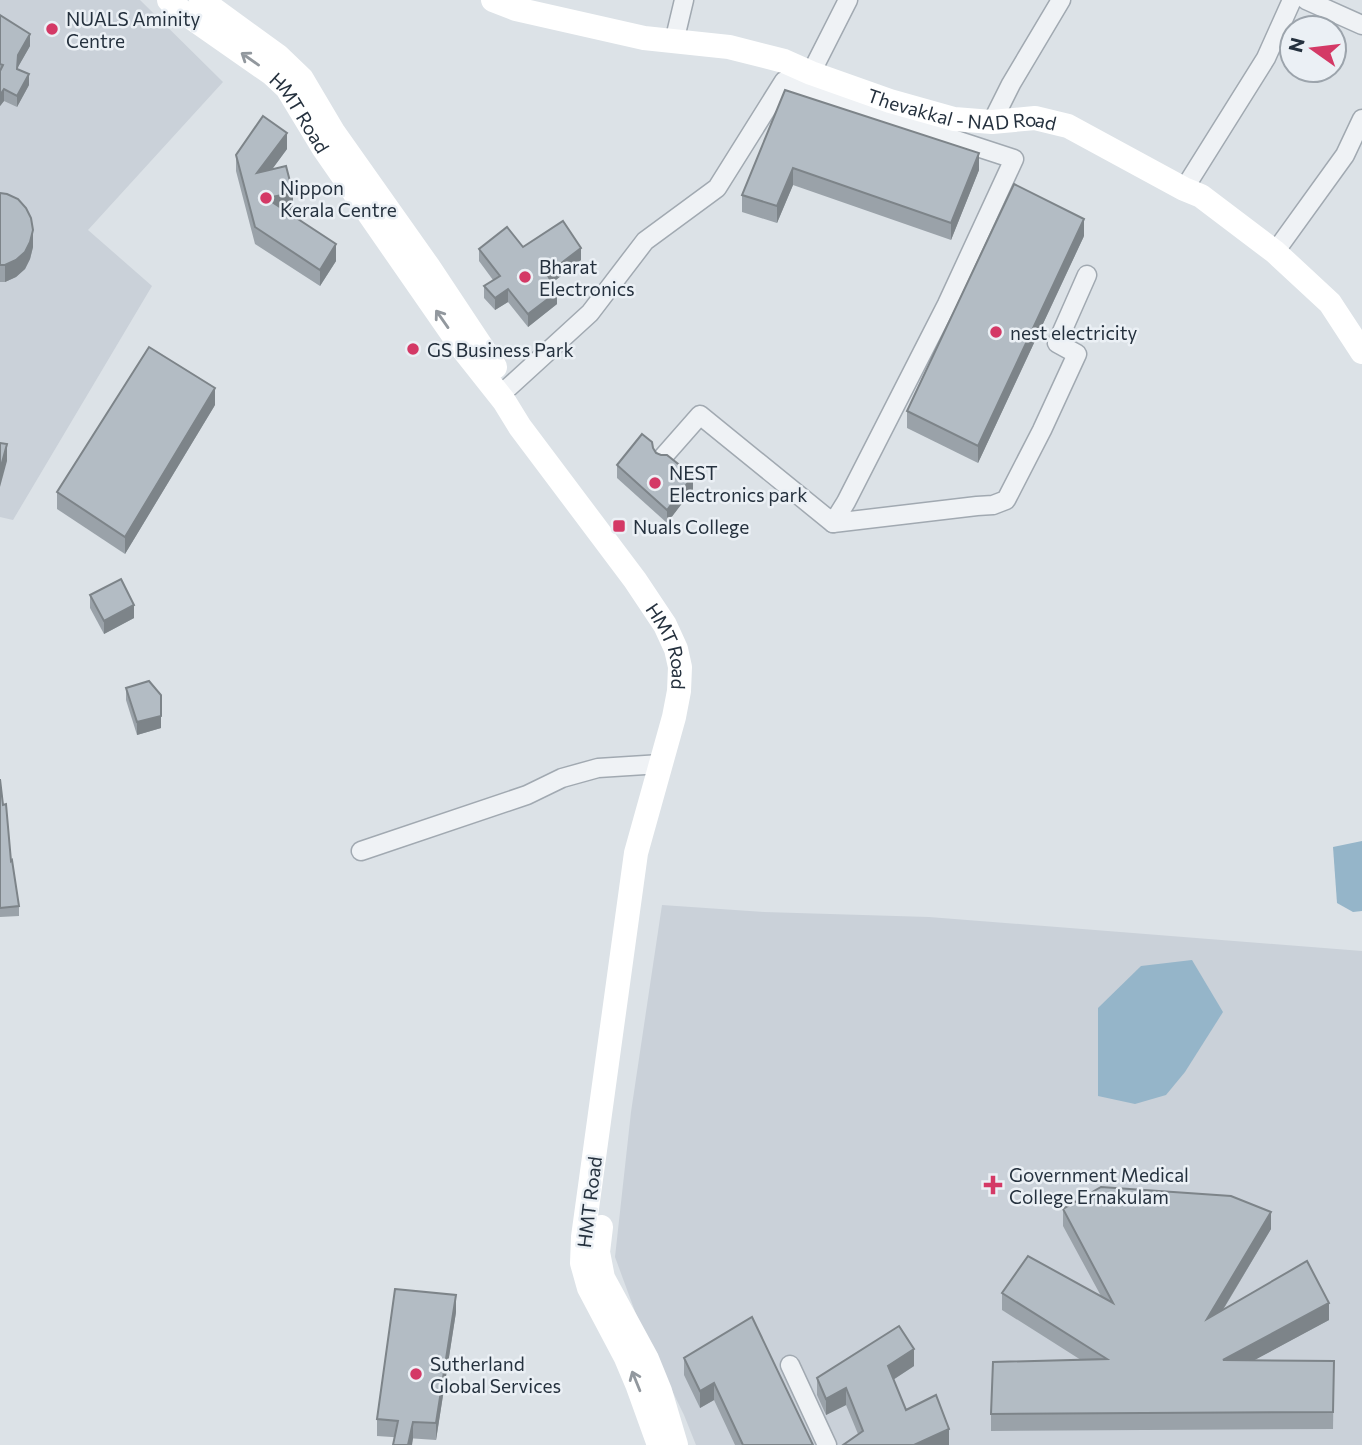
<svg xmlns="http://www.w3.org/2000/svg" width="1362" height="1445" viewBox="0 0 1362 1445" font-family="Commissioner,sans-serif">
<rect width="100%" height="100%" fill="#dce2e7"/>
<!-- built -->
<g fill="#cad1d9">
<path d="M0 0H140L223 82 88 230 152 286 13 520 0 517Z"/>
<path d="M662 905 764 912 929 917 1362 951V1445H696L684 1415 640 1325 615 1257 631 1112Z"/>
</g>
<!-- water -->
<g fill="#95b5c9">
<path d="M1362 841V911L1353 912 1337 903 1333 847Z"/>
<path d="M1192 960 1223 1012 1185 1072 1166 1095 1135 1104 1098 1096V1008L1141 966Z"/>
</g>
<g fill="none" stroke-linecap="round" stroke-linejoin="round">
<!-- street casing -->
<g stroke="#a1a9b1" stroke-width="21">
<g id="street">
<path d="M1306 0 1362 25"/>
<path d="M674 42 684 0"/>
<path d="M811 73 848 0"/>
<path d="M992 122 1011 84 1061 0"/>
<path d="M1184 189 1266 58 1292 0"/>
<path d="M1275 252 1345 155 1362 119"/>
<path d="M509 387 590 313 645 241 717 188 784 81 910 125 1014 159 947 304 846 502 833 523 700 415 663 457"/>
<path d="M833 523 977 506 993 505 1006 500 1042 430 1077 354 1057 343 1087 275"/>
<path d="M361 851 527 795 562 778 598 768 661 764"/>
<path d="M790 1365 827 1445"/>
</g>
</g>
<!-- street -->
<use href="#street" stroke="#eff2f5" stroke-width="18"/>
<!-- secondary -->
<g stroke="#fff" stroke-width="24">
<path id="s1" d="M169 0 176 7 272 74 287 88 324 149 462 348 504 401 520 427 635 580 665 625 676 649 680 667 679 691 674 717 636 853 583 1237 582 1263 589 1288 626 1358 637 1384 659 1445"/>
<path d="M201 0 278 56 302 79 334 133 428 266 495 367"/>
<path id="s2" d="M493 0 516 9 644 38 729 47 784 61 811 73 890 101 954 119 992 122 1035 118 1068 126 1184 189 1201 196 1275 252 1330 303 1362 352"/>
<path d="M601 1227 598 1252 603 1278 647 1359 660 1391 676 1445"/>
</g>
</g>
<!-- wall -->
<g fill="#9aa2a9">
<path d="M0 15 30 46 18 67V70L29 85 17 107 4 101 0 106Z"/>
<path d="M785 90 979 170 951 240 793 185 777 223 742 212V195Z"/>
<path d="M287 149 272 169 293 210 285 211 336 261 320 286 255 244 236 171V155Z"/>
<path d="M0 193 33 247 30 259 25 269 16 277 5 282H0Z"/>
<path d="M1084 236 978 463 907 428V411Z"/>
<path d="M523 247 581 260 552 283 557 304 528 327 508 302 495 310 484 298V286L493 280 479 261V249Z"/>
<path d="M215 405 125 554 57 509V492Z"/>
<path d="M653 448 693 489 667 523 617 478V465Z"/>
<path d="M90 595 134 618 104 634 90 608Z"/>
<path d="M126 688 161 728 137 735 126 700Z"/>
<path d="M0 779 11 861 19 906V916L0 917Z"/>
<path d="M1063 1209 1271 1229 1223 1310 1329 1320 1254 1360 1334 1361 1333 1429 991 1431V1414L1081 1360 1002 1310V1293L1101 1296 1063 1226Z"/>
<path d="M456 1312 436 1440 377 1436V1419Z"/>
<path d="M684 1358 813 1445H735L714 1400 700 1408 684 1375Z"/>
<path d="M914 1366 893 1380 906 1410 949 1445 858 1434 846 1405 826 1415 817 1395V1378Z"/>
</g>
<!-- shaded-wall -->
<g fill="#7d8489">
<path d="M30 34V46L18 67 17 80 18 55Z"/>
<path d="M29 74V85L17 107V96Z"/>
<path d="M4 89V101L0 106V95Z"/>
<path d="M287 133V149L257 190V173Z"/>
<path d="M979 153V170L951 240V223Z"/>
<path d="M793 168V185L777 223V206Z"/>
<path d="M293 193V210L266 215V198Z"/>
<path d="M1084 219V236L978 463V446Z"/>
<path d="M33 230V247L30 259 25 269 16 277 5 282V265Z"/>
<path d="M336 244V261L320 286V270Z"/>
<path d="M581 248V260L547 287V274Z"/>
<path d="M508 289V302L495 310V298Z"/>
<path d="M557 292V304L528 327V314Z"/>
<path d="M215 388V405L125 554V537Z"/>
<path d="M7 444V461L0 487V470Z"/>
<path d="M693 476V489L667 523V510Z"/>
<path d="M134 605V618L104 634V621Z"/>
<path d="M161 695V728L137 735V722Z"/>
<path d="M1271 1212V1229L1207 1336V1319Z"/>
<path d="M456 1295V1312L436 1440V1423Z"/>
<path d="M1329 1303V1320L1223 1377V1360Z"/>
<path d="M914 1349V1366L888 1383V1366Z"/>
<path d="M714 1383V1400L700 1408V1391Z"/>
<path d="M846 1388V1405L826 1415V1399Z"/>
<path d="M413 1422V1439L412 1445H408Z"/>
<path d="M949 1429V1445H914Z"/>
</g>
<!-- building -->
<g fill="#b3bcc4" stroke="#7d8489" stroke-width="2">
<path d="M0 15 30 34 18 55 17 69 29 74 17 96 4 89 0 95V71L3 65 0 64Z"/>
<path d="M785 90 979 153 951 223 793 168 777 206 742 195Z"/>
<path d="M263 116 287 133 257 173 286 166 293 193 266 198 336 244 320 270 255 227 236 155Z"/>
<path d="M1014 184 1084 219 978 446 907 411Z"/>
<path d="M0 193 7 194 18 199 26 208 31 218 33 230 30 242 25 252 16 260 5 265H0Z"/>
<path d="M563 221 581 248 547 274 557 292 528 314 508 289 495 298 484 286 500 276 479 249 507 227 523 247Z"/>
<path d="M149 347 215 388 125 537 57 492Z"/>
<path d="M642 434 652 442 653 448 656 453 661 455H667L693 476 667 510 617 465Z"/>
<path d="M0 443 7 444 0 470Z"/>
<path d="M121 579 134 605 104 621 90 595Z"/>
<path d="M149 681 161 695V716L137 722 126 688Z"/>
<path d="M0 779 3 805 6 804 11 861 12 860 19 906 0 908Z"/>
<path d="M1101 1187 1231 1196 1271 1212 1207 1319 1307 1261 1329 1303 1223 1360 1334 1361 1333 1412 991 1414 993 1362 1107 1359 1002 1293 1028 1256 1113 1303 1063 1209Z"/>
<path d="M395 1289 456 1295 436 1423 413 1422 408 1445H393L398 1421 377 1419Z"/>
<path d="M752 1317 813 1445H743L714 1383 700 1391 684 1358Z"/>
<path d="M899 1326 914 1349 888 1366 906 1410 936 1395 949 1429 914 1445H843L863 1431 846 1388 826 1399 817 1378Z"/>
</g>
<!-- one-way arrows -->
<defs><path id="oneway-shaft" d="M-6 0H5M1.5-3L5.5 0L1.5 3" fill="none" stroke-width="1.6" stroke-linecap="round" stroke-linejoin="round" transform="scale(1.75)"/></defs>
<g stroke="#92989e">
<use href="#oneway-shaft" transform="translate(250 59) rotate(-145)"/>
<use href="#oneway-shaft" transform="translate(442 319) rotate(-125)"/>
<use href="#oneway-shaft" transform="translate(636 1381) rotate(-112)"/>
</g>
<!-- markers -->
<g fill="#d43966" stroke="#ebf0f5" stroke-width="2.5">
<circle cx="52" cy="29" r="7"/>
<circle cx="266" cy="198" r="7"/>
<circle cx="525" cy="277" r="7"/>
<circle cx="996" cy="332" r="7"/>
<circle cx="413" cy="349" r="7"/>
<circle cx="655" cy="483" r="7"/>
<rect x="612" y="519" width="14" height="14" rx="3.5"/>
<path d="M989.5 1174.5h7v7h7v7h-7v7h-7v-7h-7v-7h7z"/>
<circle cx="416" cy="1374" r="7"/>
</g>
<g text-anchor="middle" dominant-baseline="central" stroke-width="5" stroke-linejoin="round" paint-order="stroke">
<!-- poi labels -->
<g font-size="19" fill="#25313e" stroke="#ebf0f5" text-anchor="start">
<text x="66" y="18">NUALS Aminity<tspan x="66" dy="22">Centre</tspan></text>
<text x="280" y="187">Nippon<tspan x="280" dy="22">Kerala Centre</tspan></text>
<text x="539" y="266">Bharat<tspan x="539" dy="22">Electronics</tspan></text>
<text x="1010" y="332">nest electricity</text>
<text x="427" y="349">GS Business Park</text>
<text x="669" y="472">NEST<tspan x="669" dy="22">Electronics park</tspan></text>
<text x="633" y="526">Nuals College</text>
<text x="1009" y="1174">Government Medical<tspan x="1009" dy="22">College Ernakulam</tspan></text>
<text x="430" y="1363">Sutherland<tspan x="430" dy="22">Global Services</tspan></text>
</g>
<!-- street labels -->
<g font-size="19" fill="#25313e" stroke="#ebf0f5">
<text stroke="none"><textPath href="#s2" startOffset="485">Thevakkal - NAD Road</textPath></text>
<text stroke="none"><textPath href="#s1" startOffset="175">HMT Road</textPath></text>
<text stroke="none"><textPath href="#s1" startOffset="826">HMT Road</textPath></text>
<text transform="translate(589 1202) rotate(-83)">HMT Road</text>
</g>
</g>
<!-- north arrow -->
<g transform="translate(1313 49) rotate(284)"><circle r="33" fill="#ebf0f5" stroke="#9ca4ac" stroke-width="2"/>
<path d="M0-5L12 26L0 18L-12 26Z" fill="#d43966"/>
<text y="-10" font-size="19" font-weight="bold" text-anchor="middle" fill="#25313e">N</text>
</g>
</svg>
